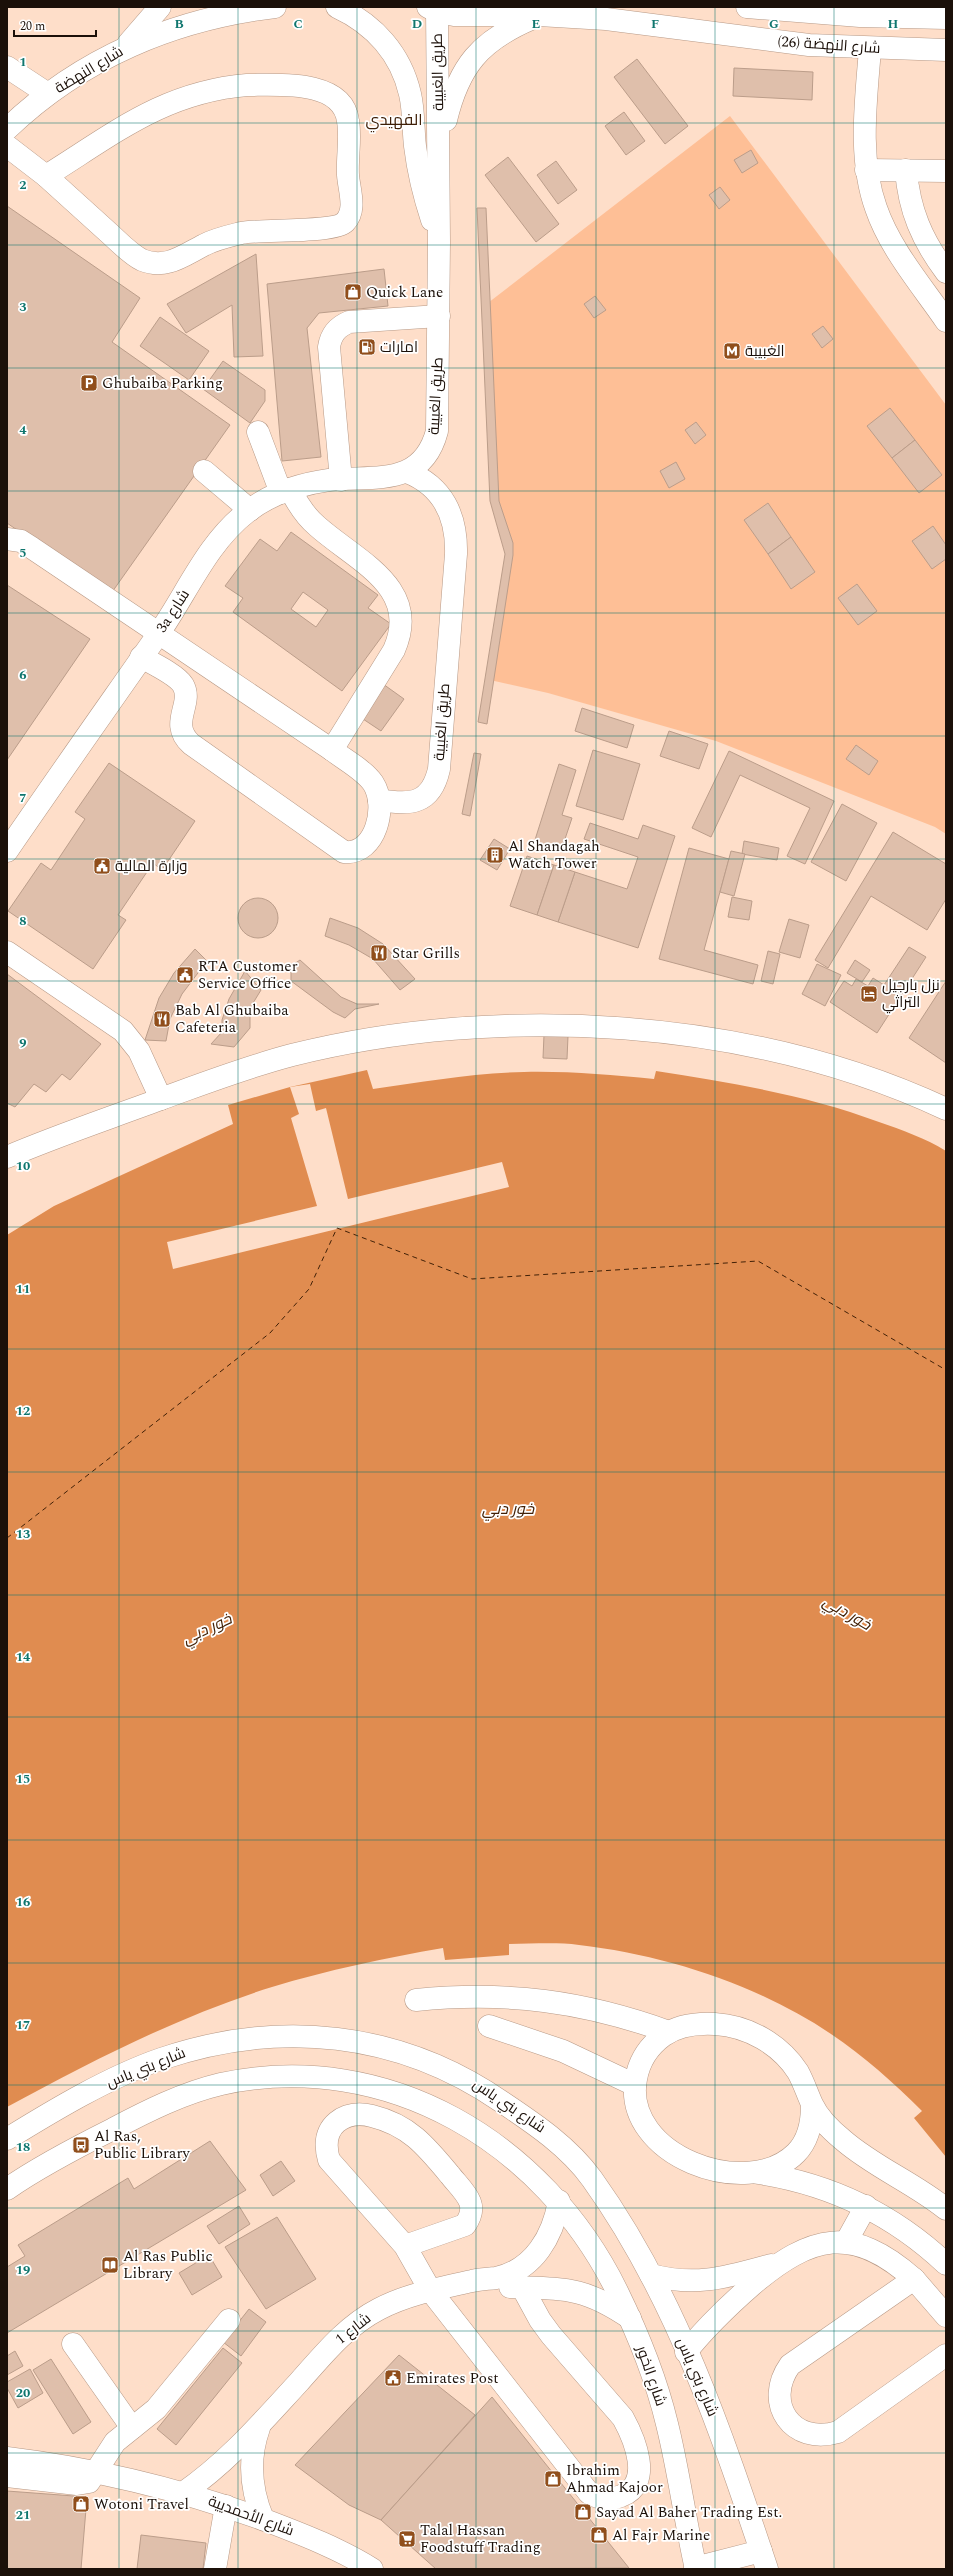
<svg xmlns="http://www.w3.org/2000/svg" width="953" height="2576" viewBox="0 0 953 2576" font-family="Spectral,Cairo,serif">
<rect width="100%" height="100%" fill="#fedec9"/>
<!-- green -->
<path fill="#febf96" d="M730 116 946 405V834L935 827 716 741 548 693 490 680 513 555 499 501 484 306Z"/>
<!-- water -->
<path fill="#e08c50" d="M367 1070 373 1089C423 1082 473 1073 524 1072 568 1071 610 1075 654 1079L656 1071C732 1083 807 1095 879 1122 902 1130 925 1138 946 1151V2157L914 2118 922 2111C894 2083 864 2056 831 2034 758 1985 666 1955 579 1945 556 1942 532 1944 509 1944V1955L445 1960 443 1948C385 1958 328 1970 272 1987 179 2016 92 2061 7 2107V1235L54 1206 233 1124 228 1105 290 1087Z"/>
<!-- pier -->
<path fill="#fedec9" d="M310 1084 316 1111 326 1108 348 1199 502 1162 509 1187 173 1269 167 1242 317 1206 291 1118 299 1114 290 1087Z"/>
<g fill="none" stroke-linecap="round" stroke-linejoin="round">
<!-- ferry -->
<path stroke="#422107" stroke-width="1" stroke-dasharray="5 4" stroke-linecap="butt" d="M7 1538 270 1333 309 1289 337 1228 472 1279 758 1261 946 1370"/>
</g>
<!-- building -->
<g fill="#dfbfab" stroke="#bb9d8a" fill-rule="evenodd">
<path d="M637 59 688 126 665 144 614 77Z"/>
<path d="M734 68 813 72 812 100 733 96Z"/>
<path d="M624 112 645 141 626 155 605 126Z"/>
<path d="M751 150 758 163 742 173 734 160Z"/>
<path d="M508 157 559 224 536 242 485 175Z"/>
<path d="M556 161 577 190 558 204 537 175Z"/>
<path d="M720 187 730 200 719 209 709 195Z"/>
<path d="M7 206 140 298 112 342 230 425 110 595 7 523Z"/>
<path d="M477 208H486L499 501 513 543V555L487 724 478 722 505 554 490 501Z"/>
<path d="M256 254 263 356 234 357 232 305 186 333 167 304Z"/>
<path d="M384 269 388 306 319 313 307 328 321 457 282 461 267 284Z"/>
<path d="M595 296 606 310 594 318 584 304Z"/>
<path d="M160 317 209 351 189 380 140 346Z"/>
<path d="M823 326 833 339 822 348 812 334Z"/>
<path d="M223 361 265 390V401L250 423 203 389Z"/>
<path d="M890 408 915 440 892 458 867 426Z"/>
<path d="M696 422 706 435 695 444 685 430Z"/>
<path d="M915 440 942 475 919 493 892 458Z"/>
<path d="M676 462 685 479 669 488 660 471Z"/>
<path d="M768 503 791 537 768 554 744 520Z"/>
<path d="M933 526 946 545V559L932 569 912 541Z"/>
<path d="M291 532 378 595 368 608 391 624 342 691 233 612 243 598 225 586 260 539 277 551ZM303 592 328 610 316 627 291 609Z"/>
<path d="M791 537 815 572 791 589 768 554Z"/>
<path d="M857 584 877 611 858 625 838 598Z"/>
<path d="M7 585 90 639 7 760Z"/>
<path d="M383 684 404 699 381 731 360 717Z"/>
<path d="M582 708 634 725 627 748 575 731Z"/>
<path d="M669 731 708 744 699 769 660 756Z"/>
<path d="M856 745 878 761 869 775 846 759Z"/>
<path d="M593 750 640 764 623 820 576 806Z"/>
<path d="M729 751 834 801 805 864 787 856 810 808 740 775 711 837 692 828Z"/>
<path d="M474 753 481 754 470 816 462 814Z"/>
<path d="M109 763 195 821 162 870 153 863 118 915 126 920 93 969 8 911 41 863 51 870 85 819 75 812Z"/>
<path d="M559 764 576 770 562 815 572 818 561 851 534 843Z"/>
<path d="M842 804 877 823 846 881 811 862Z"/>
<path d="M590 823 638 839 643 825 675 836 638 948 558 922 575 872 627 889 638 857 584 839Z"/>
<path d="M893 832 946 864V899L927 930 871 896 828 968 815 960Z"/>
<path d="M494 839 510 849 497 870 480 860Z"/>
<path d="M744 841 779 848 777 860 742 854Z"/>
<path d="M689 848 729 859 704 950 758 965 753 984 659 959Z"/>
<path d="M731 851 745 854 734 896 720 892Z"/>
<path d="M527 856 554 865 537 915 510 906Z"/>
<path d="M554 865 575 872 558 922 537 915Z"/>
<path d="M732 897 752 901 749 920 728 917Z"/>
<circle cx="258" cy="918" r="20"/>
<path d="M330 918 358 928 383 944 415 979 400 990 373 959 349 945 325 936Z"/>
<path d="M789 919 809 925 800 958 779 952Z"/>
<path d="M909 947 926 957 877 1033 830 1002 844 981 852 986 856 979 868 986 873 978 884 985Z"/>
<path d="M195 949 207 961 182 994 170 1019 166 1041 145 1040 159 998 174 973Z"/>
<path d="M768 951 780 954 773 984 761 981Z"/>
<path d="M300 960 341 997 357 1004H379L355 1009 345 1018 333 1012 291 981V973L287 964H294Z"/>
<path d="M855 960 870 970 862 982 847 973Z"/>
<path d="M817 964 841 975 825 1006 802 994Z"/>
<path d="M245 971 261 990 250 1008V1028L234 1047 211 1044 222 1032V1020L229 999Z"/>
<path d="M7 974 101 1044 70 1080 62 1074 46 1092 34 1084 15 1107 7 1103Z"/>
<path d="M946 981V1063L909 1038Z"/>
<path d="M544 1035 568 1036 567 1059 543 1058Z"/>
<path d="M210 2141 246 2190 7 2333V2267L25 2256 18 2245 128 2178 134 2189Z"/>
<path d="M281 2161 295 2181 273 2196 260 2175Z"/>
<path d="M239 2206 250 2224 219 2244 207 2226Z"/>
<path d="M277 2217 316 2279 266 2309 225 2247Z"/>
<path d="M209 2255 222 2277 192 2295 179 2273Z"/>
<path d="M249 2309 266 2322 241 2356 223 2342Z"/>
<path d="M223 2348 242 2363 176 2445 157 2429Z"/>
<path d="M15 2351 23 2366 7 2375V2356Z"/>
<path d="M399 2355 475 2415 381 2520 349 2505 295 2465Z"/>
<path d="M51 2359 91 2422 73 2434 33 2370Z"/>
<path d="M30 2369 43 2393 18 2408 7 2388V2382Z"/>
<path d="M492 2397 629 2568 436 2569 381 2520Z"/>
<path d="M7 2491 87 2497 81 2569H7Z"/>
<path d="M141 2535 206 2543 203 2569H137Z"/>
</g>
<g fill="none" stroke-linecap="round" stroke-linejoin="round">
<!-- minor casing -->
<g stroke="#b79986" stroke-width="23">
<g id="minor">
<path d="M337 7C374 24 401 54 410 94 414 111 413 129 415 146 418 171 424 196 432 220"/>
<path d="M428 7 437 12 454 15H539L606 19 809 45 946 50"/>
<path d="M747 7 860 16 946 18"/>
<path d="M128 44 160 7"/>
<path d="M870 49C866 101 858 158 876 208 890 249 922 286 946 321"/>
<path d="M7 67 48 94"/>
<path d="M247 85C278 85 343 79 348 121 351 138 347 157 348 175 349 190 357 210 345 222 334 233 262 229 241 233 229 236 215 239 204 245 184 255 166 270 142 260 130 254 119 242 109 233 88 214 67 195 46 176 115 133 164 92 247 85Z"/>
<path d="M446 120C459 66 480 41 531 19"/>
<path d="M7 129C81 58 174 19 275 7"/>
<path d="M7 146 46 176"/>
<path d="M866 170 946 171"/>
<path d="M906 170C909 210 922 240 946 272"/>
<path d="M258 432 281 493"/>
<path d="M204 471 250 510"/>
<path d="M341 480 329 347C331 334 337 327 349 322L439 316"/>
<path d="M290 489C297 503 305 516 317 526 356 561 422 587 394 650L332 750"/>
<path d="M7 539 21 541 32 548 332 750C345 760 364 770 373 783 388 806 376 855 344 852L191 744C168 723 194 704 183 685 177 675 152 663 141 657"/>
<path d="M379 800C410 805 431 805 439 769L456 554C457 516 443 486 407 472"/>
<path d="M7 851C57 778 108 706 159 633 187 593 207 543 247 512 270 494 300 484 329 480 374 475 422 488 437 431L439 242 437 7"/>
<path d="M7 952 123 1031 139 1051 161 1099"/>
<path d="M7 1157C56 1136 107 1119 158 1100 202 1084 246 1067 292 1055 499 1003 751 1018 946 1109"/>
<path d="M416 2000C507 1991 583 2001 669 2032"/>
<path d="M489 2026 563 2051 635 2085"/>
<path d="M812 2105C812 2122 809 2140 796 2153 747 2202 622 2155 636 2079 639 2062 648 2047 663 2036 678 2025 696 2023 715 2024 748 2026 780 2044 798 2072 804 2083 807 2093 812 2104 818 2117 832 2131 843 2140 874 2167 914 2183 946 2209"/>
<path d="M758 2173C830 2184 893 2214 946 2264"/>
<path d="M846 2242 866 2206"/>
<path d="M405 2246 465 2225C470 2218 473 2210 470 2202 466 2192 456 2183 450 2175 426 2146 409 2125 372 2116 360 2113 347 2114 337 2122 325 2132 325 2146 329 2160L405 2246 430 2290 589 2493C600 2499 609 2501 621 2496 654 2484 634 2438 623 2418L551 2335 540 2320 522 2287"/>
<path d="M651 2275C696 2287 727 2277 771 2265"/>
<path d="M510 2287C564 2289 583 2286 630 2318"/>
<path d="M946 2316 914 2279 790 2365C763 2403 792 2446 838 2432L946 2355"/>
<path d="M73 2344 132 2428"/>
<path d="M686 2352C706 2327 728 2306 752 2285 811 2235 852 2224 914 2279"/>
<path d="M259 2428C248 2459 250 2488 263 2519"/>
<path d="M7 2458C97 2469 184 2490 270 2522 304 2535 340 2549 372 2569"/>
<path d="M7 2476 77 2484 89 2482 115 2442 156 2409 229 2320"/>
<path d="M183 2493C228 2462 262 2422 299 2382 323 2355 346 2326 379 2309 408 2294 440 2288 472 2281 480 2279 488 2279 496 2278 534 2270 553 2236 559 2201"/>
<path d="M215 2569 226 2506"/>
</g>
</g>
<!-- major casing -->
<g stroke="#b79986" stroke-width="23">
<g id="major">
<path d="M7 2139C54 2110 109 2077 161 2059 279 2019 399 2031 502 2102 535 2124 569 2147 592 2179 676 2296 722 2434 767 2569"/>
<path d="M7 2189C40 2166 77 2147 113 2129 147 2111 183 2093 221 2084 388 2048 544 2143 617 2291 638 2334 656 2378 667 2424 679 2472 685 2521 696 2569"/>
<path d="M695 2568 761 2551"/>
</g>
</g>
<!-- minor -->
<use href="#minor" stroke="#fff" stroke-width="22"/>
<!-- major -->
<use href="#major" stroke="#fff" stroke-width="22"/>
</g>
<!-- grid -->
<path fill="none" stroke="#0f766e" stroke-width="1" stroke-opacity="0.55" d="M119 7V2569M238 7V2569M357 7V2569M476 7V2569M596 7V2569M715 7V2569M834 7V2569M7 123H946M7 245H946M7 368H946M7 491H946M7 613H946M7 736H946M7 859H946M7 981H946M7 1104H946M7 1227H946M7 1349H946M7 1472H946M7 1595H946M7 1717H946M7 1840H946M7 1963H946M7 2085H946M7 2208H946M7 2331H946M7 2453H946"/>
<!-- icons -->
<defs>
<g id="shop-square" transform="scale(0.9)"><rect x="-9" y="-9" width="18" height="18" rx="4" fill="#904e1b" stroke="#fff"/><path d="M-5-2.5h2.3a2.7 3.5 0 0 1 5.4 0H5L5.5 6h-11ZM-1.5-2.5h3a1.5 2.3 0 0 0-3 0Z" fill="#fff"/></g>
<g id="fuel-square" transform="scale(0.9)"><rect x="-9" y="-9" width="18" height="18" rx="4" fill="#904e1b" stroke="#fff"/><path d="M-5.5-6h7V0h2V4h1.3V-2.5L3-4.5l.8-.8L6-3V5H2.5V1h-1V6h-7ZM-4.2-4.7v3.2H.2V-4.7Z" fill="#fff"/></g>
<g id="metro-square" transform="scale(0.9)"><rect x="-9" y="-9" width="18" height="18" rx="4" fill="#904e1b" stroke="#fff"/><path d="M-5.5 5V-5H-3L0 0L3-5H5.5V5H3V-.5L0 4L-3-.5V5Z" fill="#fff"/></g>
<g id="parking-square" transform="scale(0.9)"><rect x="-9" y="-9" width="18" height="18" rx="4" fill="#904e1b" stroke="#fff"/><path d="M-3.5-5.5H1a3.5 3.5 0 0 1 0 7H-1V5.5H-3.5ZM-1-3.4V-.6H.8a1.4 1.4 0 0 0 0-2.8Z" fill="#fff"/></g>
<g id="building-square" transform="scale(0.9)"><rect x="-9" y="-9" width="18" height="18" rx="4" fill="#904e1b" stroke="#fff"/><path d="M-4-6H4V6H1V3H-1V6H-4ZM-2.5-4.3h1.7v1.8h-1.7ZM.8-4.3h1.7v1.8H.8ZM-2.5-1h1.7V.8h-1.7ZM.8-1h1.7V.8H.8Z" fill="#fff"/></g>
<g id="civic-square" transform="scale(0.9)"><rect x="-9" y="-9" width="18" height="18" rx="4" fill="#904e1b" stroke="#fff"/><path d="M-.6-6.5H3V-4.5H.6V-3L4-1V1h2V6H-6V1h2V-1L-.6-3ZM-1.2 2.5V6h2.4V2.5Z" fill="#fff"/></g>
<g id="restaurant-square" transform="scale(0.9)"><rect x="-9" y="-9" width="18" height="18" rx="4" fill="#904e1b" stroke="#fff"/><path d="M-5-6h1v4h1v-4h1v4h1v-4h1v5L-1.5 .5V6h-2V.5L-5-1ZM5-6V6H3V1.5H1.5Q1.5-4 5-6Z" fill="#fff"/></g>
<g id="hotel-square" transform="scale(0.9)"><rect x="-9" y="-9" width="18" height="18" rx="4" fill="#904e1b" stroke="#fff"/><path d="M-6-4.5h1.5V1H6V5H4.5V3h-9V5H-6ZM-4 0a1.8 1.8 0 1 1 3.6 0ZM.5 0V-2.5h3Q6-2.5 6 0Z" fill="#fff"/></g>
<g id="bus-square" transform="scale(0.9)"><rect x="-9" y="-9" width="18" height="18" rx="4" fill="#904e1b" stroke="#fff"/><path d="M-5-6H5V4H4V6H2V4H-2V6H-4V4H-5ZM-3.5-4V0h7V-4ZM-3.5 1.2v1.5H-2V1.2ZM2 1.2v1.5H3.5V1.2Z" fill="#fff"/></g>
<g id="library-square" transform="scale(0.9)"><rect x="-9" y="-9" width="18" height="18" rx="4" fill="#904e1b" stroke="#fff"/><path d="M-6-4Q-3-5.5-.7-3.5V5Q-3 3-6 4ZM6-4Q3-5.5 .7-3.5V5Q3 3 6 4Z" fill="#fff"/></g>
<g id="supermarket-square" transform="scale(0.9)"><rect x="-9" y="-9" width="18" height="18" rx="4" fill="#904e1b" stroke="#fff"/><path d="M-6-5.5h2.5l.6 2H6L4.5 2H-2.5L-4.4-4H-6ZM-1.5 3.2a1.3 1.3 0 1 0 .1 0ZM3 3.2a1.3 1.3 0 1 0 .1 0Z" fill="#fff"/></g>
</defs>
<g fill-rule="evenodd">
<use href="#shop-square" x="353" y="292"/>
<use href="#fuel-square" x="367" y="347"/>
<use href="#metro-square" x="732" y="351"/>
<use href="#parking-square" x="89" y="383"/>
<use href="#building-square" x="495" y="855"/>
<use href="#civic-square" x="102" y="866"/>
<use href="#restaurant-square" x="379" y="953"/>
<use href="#civic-square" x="185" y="975"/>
<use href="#hotel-square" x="869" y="994"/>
<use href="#restaurant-square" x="162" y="1019"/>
<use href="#bus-square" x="81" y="2145"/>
<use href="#library-square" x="110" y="2265"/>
<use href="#civic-square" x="393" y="2378"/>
<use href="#shop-square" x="553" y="2479"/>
<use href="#shop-square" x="81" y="2504"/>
<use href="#shop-square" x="583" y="2512"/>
<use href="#shop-square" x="599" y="2535"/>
<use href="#supermarket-square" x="407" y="2539"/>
</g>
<g text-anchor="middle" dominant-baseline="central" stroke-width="3.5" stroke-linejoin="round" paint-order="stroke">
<!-- street labels -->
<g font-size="15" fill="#1b1009" stroke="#fff">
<text transform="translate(829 45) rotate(4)">شارع النهضة (26)</text>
<text transform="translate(89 70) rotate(-31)">شارع النهضة</text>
<text transform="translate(438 72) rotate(-91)">طريق الغبيبة</text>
<text transform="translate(436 396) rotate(-87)">طريق الغبيبة</text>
<text transform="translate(173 611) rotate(-57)">3a شارع</text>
<text transform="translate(442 722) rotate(-86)">طريق الغبيبة</text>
<text transform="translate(146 2068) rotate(-22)">شارع بني ياس</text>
<text transform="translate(509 2106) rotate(34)">شارع بني ياس</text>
<text transform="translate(353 2329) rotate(-38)">شارع 1</text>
<text transform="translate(651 2376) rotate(71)">شارع الخور</text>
<text transform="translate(697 2377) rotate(67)">شارع بني ياس</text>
<text transform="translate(251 2516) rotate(20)">شارع الأحمديية</text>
</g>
<!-- poi labels -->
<g font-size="15" fill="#1b1009" stroke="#fff" text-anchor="start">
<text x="366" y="292">Quick Lane</text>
<text x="380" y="347">امارات</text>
<text x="745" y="351">الغبيبة</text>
<text x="102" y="383">Ghubaiba Parking</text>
<text x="508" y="846">Al Shandagah<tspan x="508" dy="17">Watch Tower</tspan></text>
<text x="115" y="866">وزارة المالية</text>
<text x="392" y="953">Star Grills</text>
<text x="198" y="966">RTA Customer<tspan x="198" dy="17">Service Office</tspan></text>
<text x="882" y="985">نزل بارجيل<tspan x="882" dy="17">التراثي</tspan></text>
<text x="175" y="1010">Bab Al Ghubaiba<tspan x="175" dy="17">Cafeteria</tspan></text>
<text x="94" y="2136">Al Ras,<tspan x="94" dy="17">Public Library</tspan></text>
<text x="123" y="2256">Al Ras Public<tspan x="123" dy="17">Library</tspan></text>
<text x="406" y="2378">Emirates Post</text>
<text x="566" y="2470">Ibrahim<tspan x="566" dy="17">Ahmad Kajoor</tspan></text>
<text x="94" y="2504">Wotoni Travel</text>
<text x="596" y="2512">Sayad Al Baher Trading Est.</text>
<text x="420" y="2530">Talal Hassan<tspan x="420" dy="17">Foodstuff Trading</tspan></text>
<text x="612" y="2535">Al Fajr Marine</text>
</g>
<!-- neighbourhood labels -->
<g font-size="16" fill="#3f2008" stroke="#fff">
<text x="394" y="120">الفهيدي</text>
</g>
<!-- water labels -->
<g font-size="16" font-style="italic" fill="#422107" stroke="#fff">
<text x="508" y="1509">خور دبي</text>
<text transform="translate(847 1613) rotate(30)">خور دبي</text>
<text transform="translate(207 1629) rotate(-25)">خور دبي</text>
</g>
</g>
<g font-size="13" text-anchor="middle" font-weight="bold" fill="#0f766e" stroke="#fff" stroke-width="3.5" stroke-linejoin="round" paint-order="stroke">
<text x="179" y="28">B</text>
<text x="298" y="28">C</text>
<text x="417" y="28">D</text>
<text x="536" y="28">E</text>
<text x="655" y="28">F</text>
<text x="774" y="28">G</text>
<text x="893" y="28">H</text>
<text x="23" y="66">1</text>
<text x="23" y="189">2</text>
<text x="23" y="311">3</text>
<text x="23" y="434">4</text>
<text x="23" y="557">5</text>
<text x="23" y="679">6</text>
<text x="23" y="802">7</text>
<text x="23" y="925">8</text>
<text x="23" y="1047">9</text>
<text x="23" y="1170">10</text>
<text x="23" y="1293">11</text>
<text x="23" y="1415">12</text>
<text x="23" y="1538">13</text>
<text x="23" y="1661">14</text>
<text x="23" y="1783">15</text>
<text x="23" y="1906">16</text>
<text x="23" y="2029">17</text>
<text x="23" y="2151">18</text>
<text x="23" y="2274">19</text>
<text x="23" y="2397">20</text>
<text x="23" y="2519">21</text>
</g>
<!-- border -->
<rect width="953" height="2576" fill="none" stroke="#1b1009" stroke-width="16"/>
<!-- scale -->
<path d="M14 30v6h82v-6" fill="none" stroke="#1b1009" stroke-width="2"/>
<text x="20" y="30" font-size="12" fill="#1b1009" stroke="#ffffff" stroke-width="3" paint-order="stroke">20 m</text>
</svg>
